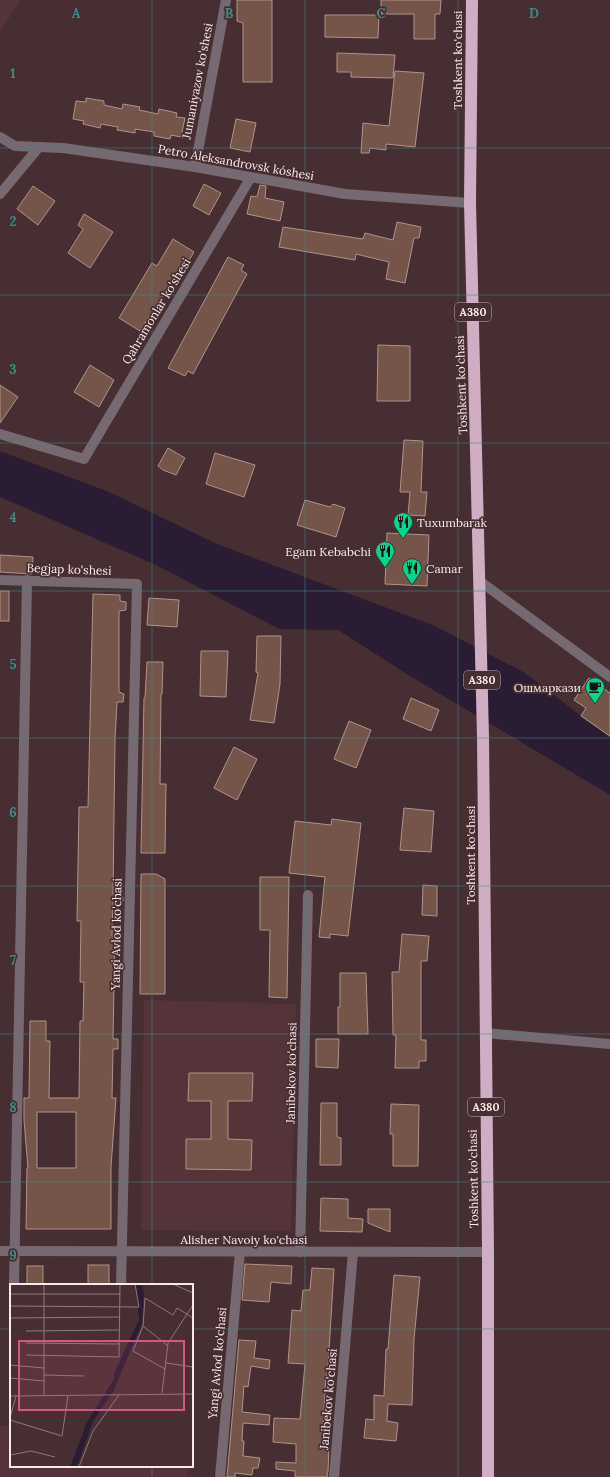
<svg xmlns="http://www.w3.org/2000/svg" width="610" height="1477" viewBox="0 0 610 1477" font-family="Lora,serif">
<rect width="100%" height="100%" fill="#472e32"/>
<!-- built -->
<g fill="#553439">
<path d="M0 0H21L0 32Z"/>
<path d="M144 1000 296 1004 291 1231 141 1230Z"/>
<path d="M0 1426H11V1466H188L187 1477H0Z"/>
</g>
<!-- water -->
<path fill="#2a1c33" d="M0 451 109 492 217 544 435 626 525 673 610 738V795L410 676 338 630 279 629 156 565 0 497Z"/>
<!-- building -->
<g fill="#75554a" stroke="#b0938a" fill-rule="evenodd">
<path d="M237 0H272V82H243V23L237 21Z"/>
<path d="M381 0H441L440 14H435V39H414V14H381Z"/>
<path d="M325 15H379L378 38 325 37Z"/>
<path d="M337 53 395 55 393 78 351 77V72H337Z"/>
<path d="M395 71 424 73 415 147 386 144V150L370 148 369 153H361L363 123 389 126Z"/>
<path d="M86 98 104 101V105L122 109 123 104 140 107 139 110 158 114 159 109 177 113 176 117 185 118 181 137 171 135 170 139 154 136V132L135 129V133L117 130 118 127 101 124 100 128 83 124 84 121 73 119 76 101 86 102Z"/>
<path d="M236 119 256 123 250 152 230 148Z"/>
<path d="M204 184 221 193 209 215 193 206Z"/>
<path d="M260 185 266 186 265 198 284 202 280 221 247 214 251 196 257 197Z"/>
<path d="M33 186 55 201 38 225 17 209Z"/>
<path d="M84 214 113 232 90 268 68 253 83 229 78 225Z"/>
<path d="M397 222 421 227 419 238H414L405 283 386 279 389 262 356 254 355 260 279 247 283 227 363 239 365 233 393 240Z"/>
<path d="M173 239 194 252 178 279 175 277 140 331 119 318 152 263 157 266Z"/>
<path d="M228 257 244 265 241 270 247 274 193 374 188 371 185 376 168 368Z"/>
<path d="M378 345 410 346V401H377Z"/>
<path d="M90 365 114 380 99 407 74 392Z"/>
<path d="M0 385 18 397 0 423Z"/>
<path d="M404 440 423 441 421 492H427L425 516 408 515 410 492H400Z"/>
<path d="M168 448 185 458 176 475 163 470 158 466Z"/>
<path d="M215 453 255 465 244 497 206 484Z"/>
<path d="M305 500 330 507 333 504 345 508 336 537 297 525Z"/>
<path d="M387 533 429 535 427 586 385 584Z"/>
<path d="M0 555 33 557 32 574 0 572Z"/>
<rect x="0" y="591" width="9" height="30"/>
<path d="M93 594 120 595V601L126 602V610L119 611V692L124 694 123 702H117L115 740 113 894 123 897V901L113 902 112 936H115L113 1039H118V1049H113L112 1098H116L111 1167V1229H26L27 1168H28L24 1120V1098H29L30 1021H46V1041H50L49 1098H79L80 1021H83L84 982H80L81 921H77L79 807H88ZM37 1112H76V1168H37Z"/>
<path d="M149 598 179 600 177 627 147 625Z"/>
<path d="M257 636H281L280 684 274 723 250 720 258 673 256 672Z"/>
<path d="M201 651H228L226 697 200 696Z"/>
<path d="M147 662H163L162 694H161L160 784H166L165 853H141L144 698H145Z"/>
<path d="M589 678 610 693V736L581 716 586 708 574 700Z"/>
<path d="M411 698 439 710 431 731 403 719Z"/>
<path d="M349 721 371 730 356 768 334 759Z"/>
<path d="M234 747 257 759 237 800 214 788Z"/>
<path d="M404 808 434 811 431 852 400 850Z"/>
<path d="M332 819 361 823 348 936 330 934V938L319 937 325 877 289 873 295 821 331 825Z"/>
<path d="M141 874H156L165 879V994H140Z"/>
<path d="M260 877H289L287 998 269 997 270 930H260Z"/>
<path d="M423 885 437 886V916L422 915Z"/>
<path d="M402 934 429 936 427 961H421V1040H426V1061H419V1068H395L396 1035H393L392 972H399Z"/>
<path d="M340 973H366L368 1034H338V1007H340Z"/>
<path d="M316 1039H339L338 1068 316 1067Z"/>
<path d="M189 1073H253L252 1101H228V1139L252 1140 251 1170 186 1169V1139H211V1101H188Z"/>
<path d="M321 1103H337V1137L341 1138V1165H320Z"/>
<path d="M391 1104 419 1105 418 1166H393V1134H390Z"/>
<path d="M321 1198 348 1199V1218L363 1219 362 1232 320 1231Z"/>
<path d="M368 1209H390V1232L368 1223Z"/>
<path d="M245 1264 292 1266 291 1284 271 1282 269 1302 242 1300Z"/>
<rect x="88" y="1265" width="21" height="20"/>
<rect x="27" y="1266" width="16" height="19"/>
<path d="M312 1268 334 1269 328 1367H332L331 1376 326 1375 322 1446 329 1447 328 1471 327 1477H295V1471L276 1469V1462L296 1463V1444L273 1442 274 1418 300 1419 305 1364 288 1363 292 1310 301 1311 303 1290H310Z"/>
<path d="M394 1275 420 1277 414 1339 412 1405 388 1404 387 1421 398 1423 396 1441 364 1438 366 1419 374 1420V1395L384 1396 386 1349H388Z"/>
<path d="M239 1340 256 1341 254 1358 270 1360 269 1369 251 1366 248 1387 244 1386 242 1412 270 1415 269 1425 243 1423 242 1441H244L243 1456 260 1458 258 1468H253L252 1475 235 1473V1477H227Z"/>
</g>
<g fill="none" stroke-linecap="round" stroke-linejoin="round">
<!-- minor -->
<g stroke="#776972" stroke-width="10">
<path d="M0 137 15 146 63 148 195 167 345 194 470 203"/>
<path d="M195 167 226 0"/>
<path d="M0 194 39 147"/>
<path d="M0 434 84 459 251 177"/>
<path d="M0 580 137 584 121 1285"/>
<path d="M481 582 610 677"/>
<path d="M485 1033 610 1044"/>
<path d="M0 1251 488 1252"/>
<path d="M300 1252 308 895"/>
<path d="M14 1285 27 580"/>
<path d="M220 1477 240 1252"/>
<path d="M334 1477 353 1252"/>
</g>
<!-- highway -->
<path stroke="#cfaec3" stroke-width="12" d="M472 0 470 203 483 737 488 1252V1477"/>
</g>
<!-- grid -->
<path fill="none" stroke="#3e8d87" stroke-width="1" stroke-opacity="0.55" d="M152 0V1285M305 0V1477M458 0V1477M0 148H610M0 295H610M0 443H610M0 591H610M0 738H610M0 886H610M0 1034H610M0 1182H610M0 1329H11M192 1329H610M152 1466V1477"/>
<!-- icons -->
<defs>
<g id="restaurant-pin" transform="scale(1)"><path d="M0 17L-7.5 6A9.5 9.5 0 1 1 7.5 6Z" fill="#00d98c" stroke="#472e32"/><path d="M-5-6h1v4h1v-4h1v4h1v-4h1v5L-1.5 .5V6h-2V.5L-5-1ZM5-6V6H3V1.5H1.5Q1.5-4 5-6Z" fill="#111"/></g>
<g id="cafe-pin" transform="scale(1)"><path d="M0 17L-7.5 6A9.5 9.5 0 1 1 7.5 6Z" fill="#00d98c" stroke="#472e32"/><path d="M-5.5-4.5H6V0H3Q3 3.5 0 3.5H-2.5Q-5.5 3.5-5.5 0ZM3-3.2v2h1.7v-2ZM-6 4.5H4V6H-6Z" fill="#111"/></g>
</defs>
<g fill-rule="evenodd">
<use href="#restaurant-pin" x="403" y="522"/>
<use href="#restaurant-pin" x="385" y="551"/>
<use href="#restaurant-pin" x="412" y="568"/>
<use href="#cafe-pin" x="595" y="687"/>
</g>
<g text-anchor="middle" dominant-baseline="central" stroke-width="3.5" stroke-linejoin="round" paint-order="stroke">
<!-- shield labels -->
<g fill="#472e32" stroke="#c4b1b4" stroke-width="1">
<rect x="455" y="303" width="36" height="18" rx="3"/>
<rect x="464" y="671" width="36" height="18" rx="3"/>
<rect x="468" y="1098" width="36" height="18" rx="3"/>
</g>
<g font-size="11" font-weight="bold" fill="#fae9eb">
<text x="473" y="312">A380</text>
<text x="482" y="680">A380</text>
<text x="486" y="1107">A380</text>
</g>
<!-- street labels -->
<g font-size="12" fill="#fae9eb" stroke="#472e32">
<text transform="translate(457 60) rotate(-90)">Toshkent ko'chasi</text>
<text transform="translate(197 81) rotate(-79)">Jumaniyazov ko'shesi</text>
<text transform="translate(236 162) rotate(10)">Petro Aleksandrovsk kóshesi</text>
<text transform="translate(156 311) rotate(-59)">Qahramonlar ko'shesi</text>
<text transform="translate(461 385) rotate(-92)">Toshkent ko'chasi</text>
<text transform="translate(69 569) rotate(2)">Begjap ko'shesi</text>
<text transform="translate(470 855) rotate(-90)">Toshkent ko'chasi</text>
<text transform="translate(116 934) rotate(-89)">Yangi Avlod ko'chasi</text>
<text transform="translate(291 1073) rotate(-89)">Janibekov ko'chasi</text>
<text transform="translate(473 1179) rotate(-91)">Toshkent ko'chasi</text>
<text x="244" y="1239">Alisher Navoiy ko'chasi</text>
<text transform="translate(217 1363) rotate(-85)">Yangi Avlod ko'chasi</text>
<text transform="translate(328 1399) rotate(-85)">Janibekov ko'chasi</text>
</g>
<!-- poi labels -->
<g font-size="12" fill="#fae9eb" stroke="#472e32" text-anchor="start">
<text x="417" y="522">Tuxumbarak</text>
<text x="371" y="551" text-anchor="end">Egam Kebabchi</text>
<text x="426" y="568">Camar</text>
<text x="581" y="687" text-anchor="end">Ошмаркази</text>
</g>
</g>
<!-- overview -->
<g transform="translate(10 1284)">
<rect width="183" height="183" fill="#472e32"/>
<path d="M126 0H131L134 8 132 39 104 106 83 137 70 175 66 183H60L77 138 104 95V89L129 36Z" fill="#2a1c33"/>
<path fill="none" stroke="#8f797c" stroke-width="1" d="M163 0 183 9M0 10H110M135 14 133 42 123 67 155 85M135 14 163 31 167 24 183 34M0 22 129 23 125 0M0 34 110 33M133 42 157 61M16 47 109 46M16 59 109 60M16 71 109 73 110 0M156 79 183 83M0 81 34 84M34 91 74 92M0 94 34 97M152 109 158 59 183 21M34 111V0M0 112 183 110M0 134 6 112M0 136 52 152 58 112M0 171 21 167 45 173M69 183 83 147 109 111"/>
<path fill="#d35786" fill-opacity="0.15" stroke="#d35786" stroke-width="2" d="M9 57H174V126H9Z"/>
<rect width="183" height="183" fill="none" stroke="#fae9eb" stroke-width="2"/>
</g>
<g font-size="13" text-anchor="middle" font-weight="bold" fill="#3e8d87" stroke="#472e32" stroke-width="3.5" stroke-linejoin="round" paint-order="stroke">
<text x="76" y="18">A</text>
<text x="229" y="18">B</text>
<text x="381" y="18">C</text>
<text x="534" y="18">D</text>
<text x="13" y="78">1</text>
<text x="13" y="226">2</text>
<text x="13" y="374">3</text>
<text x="13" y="522">4</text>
<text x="13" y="669">5</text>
<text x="13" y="817">6</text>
<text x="13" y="965">7</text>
<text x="13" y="1112">8</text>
<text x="13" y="1260">9</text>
</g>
</svg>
